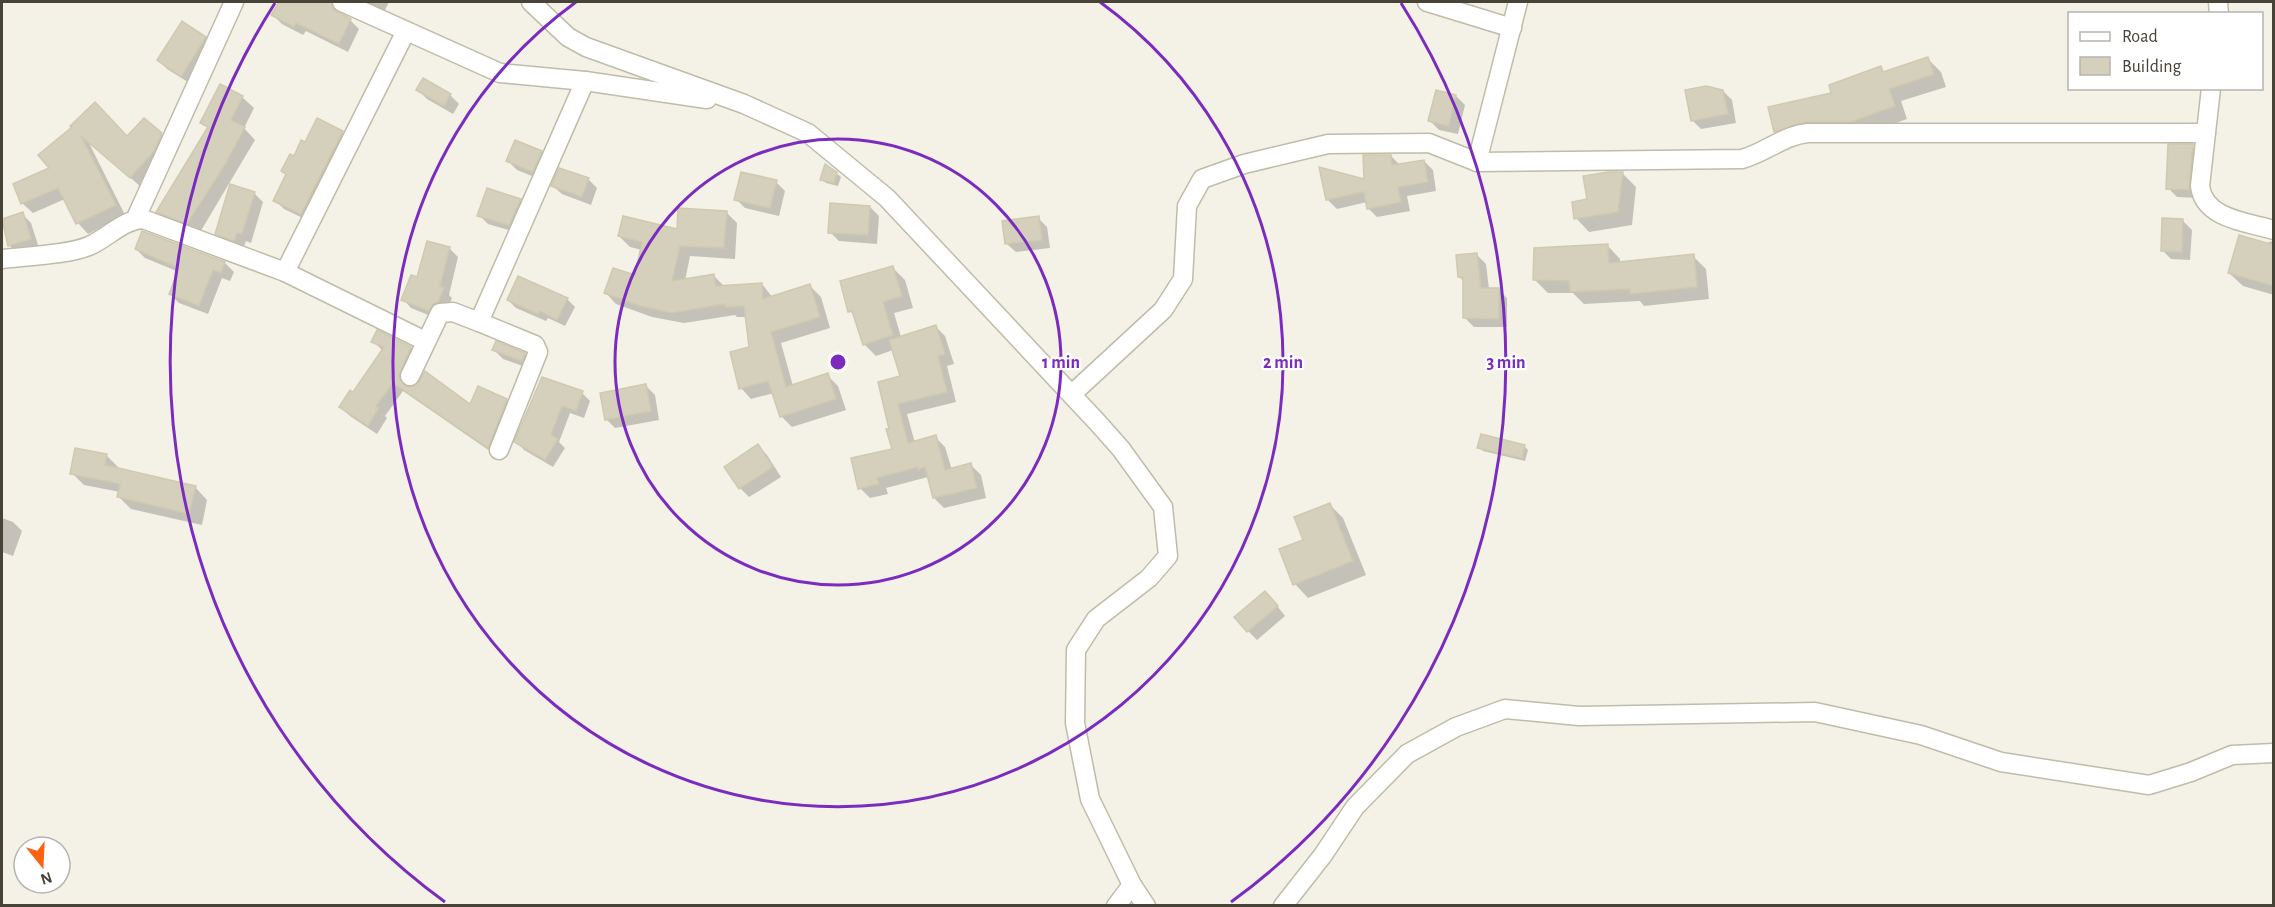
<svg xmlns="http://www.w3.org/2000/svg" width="2275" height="907" viewBox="0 0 2275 907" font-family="'Alegreya Sans',sans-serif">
<rect width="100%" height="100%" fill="#f4f2e7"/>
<!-- shadow -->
<g fill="#0003">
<path d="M281 2H315L350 20 359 29 348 52 306 31 303 35 282 24 273 15Z"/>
<path d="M360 2H389L384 12Z"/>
<path d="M205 38 214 47 191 84 167 69 158 60Z"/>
<path d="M1928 59 1941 72 1946 87 1901 101 1907 119 1865 134 1788 145 1775 132 1833 94 1881 68 1885 73Z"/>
<path d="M418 90 450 95 459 104 453 114 427 99Z"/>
<path d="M1723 91 1732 100 1736 123 1701 129 1692 120Z"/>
<path d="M1456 96 1465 105 1458 134 1439 130 1430 121Z"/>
<path d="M242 97 254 108 244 128 255 140 199 234 169 223 158 212 209 129 202 123Z"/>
<path d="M74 128 128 138 161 134 171 145 141 187 88 141 125 215 88 234 78 223 65 199 33 213 22 203 52 169Z"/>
<path d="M342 133 351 142 311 222 284 209 275 200 306 144Z"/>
<path d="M2192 146 2201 155 2198 198 2177 197 2168 188Z"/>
<path d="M541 152 550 161 542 180 517 170 508 161Z"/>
<path d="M1391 156 1400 165 1424 161 1433 170 1436 191 1407 196 1410 211 1377 217 1368 208 1367 202 1337 209 1328 200 1321 170 1366 181Z"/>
<path d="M836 173 841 177 838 186 826 183 822 179Z"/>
<path d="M1622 173 1636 187 1632 225 1589 232 1576 218 1588 201Z"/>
<path d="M588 179 597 188 591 205 562 194 553 186Z"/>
<path d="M776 182 785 191 779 216 745 208 736 199Z"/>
<path d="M254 193 263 202 251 243 246 241 243 249 225 242 216 233Z"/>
<path d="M520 200 529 209 518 233 488 224 479 215Z"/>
<path d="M870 207 879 216 877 244 839 241 830 232Z"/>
<path d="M726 212 737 223 735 259 690 256 685 281 713 275 725 287 762 284 773 298 810 286 821 297 830 328 781 343 793 386 827 375 838 386 846 410 792 427 781 416 774 393 751 399 741 388 751 349 747 317H737L735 315 684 323 652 317 616 304 606 293 636 277 642 250 630 247 619 236 678 231Z"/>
<path d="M22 214 31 223 39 248 18 254 9 245 2 220Z"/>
<path d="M1038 218 1047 227 1050 248 1016 252 1007 244Z"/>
<path d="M2183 221 2192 230 2190 260 2171 259 2162 250Z"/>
<path d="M2274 241V295L2243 286 2229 273 2269 242Z"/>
<path d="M1608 246 1620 259V263L1693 256 1706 269 1709 299 1644 306 1640 301 1584 304 1573 293H1548L1535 280Z"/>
<path d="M449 248 458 257 449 295 452 298 447 311 438 319 411 308 403 299 418 279Z"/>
<path d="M136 249 225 263 234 272 230 281 222 278 208 314 179 303 170 294 179 272 145 258Z"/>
<path d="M1477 255 1486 264 1489 289H1498L1507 298V327H1474L1465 318V282L1459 277Z"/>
<path d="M893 268 905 280 913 308 894 313 901 337 935 326 945 336 954 364 947 366 956 402 907 414 915 443 935 437 945 447 952 470 971 465 981 475 986 498 944 508 934 498 928 477 886 488 888 494 870 498 860 488 893 450 891 430 902 377 893 350 876 356 864 344 855 317 850 311Z"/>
<path d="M567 299 575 307 565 326 548 318 546 321 516 308 508 300Z"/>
<path d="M373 341 411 348 420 357 408 388 418 386 471 406 506 400 515 409 497 456 403 391 385 416 387 418 377 434 350 416 341 407 354 394 383 351Z"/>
<path d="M496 343 525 354 534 363 531 369 503 359 494 350Z"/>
<path d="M542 379 582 393 590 401 584 418 570 413 559 442 565 448 553 467 524 450 516 441Z"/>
<path d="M646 386 655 395 659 420 615 428 606 419Z"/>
<path d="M758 446 767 455 781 477 749 497 740 488 726 467Z"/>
<path d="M1524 446 1528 450 1525 461 1483 451 1479 447Z"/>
<path d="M106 455 119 468 118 470 195 487 207 500 202 525 131 509 119 497 120 492 84 485 72 473Z"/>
<path d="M1329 504 1343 518 1366 575 1308 598 1295 584 1281 550 1304 540Z"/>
<path d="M2 518 13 522 22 531 13 556 2 552Z"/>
<path d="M1274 602 1285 616 1257 640 1248 631Z"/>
</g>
<!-- building -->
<g fill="#d5d0bc" stroke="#d0c9af" stroke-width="1.5">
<path d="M279 2H331L333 9 351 19 339 44 296 23 294 27 271 15Z"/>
<path d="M182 21 206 37 181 77 157 60Z"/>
<path d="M1928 57 1934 74 1889 89 1895 106 1851 122H1806L1774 132 1768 107 1831 93 1829 85 1881 66 1883 72Z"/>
<path d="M423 78 451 94 444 106 416 90Z"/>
<path d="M220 84 243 96 231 120 245 127 226 163 187 224 156 212 208 127 200 123Z"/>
<path d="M1706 86 1723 90 1728 114 1691 121 1685 90Z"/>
<path d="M1436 90 1456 95 1449 126 1428 121Z"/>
<path d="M95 102 127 136 144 118 162 133 155 150 130 178 81 136 116 205 76 224 58 188 21 204 13 184 49 168 38 155 72 127 70 126Z"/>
<path d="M317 118 343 131 301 214 273 201 286 174 281 171 290 154 294 156 301 140 305 142Z"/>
<path d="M515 140 542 151 533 172 506 161Z"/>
<path d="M2168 144H2193L2189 190 2166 189Z"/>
<path d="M1363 155H1391L1392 165 1424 160 1428 182 1398 187 1401 202 1367 209 1364 192 1326 200 1319 167 1364 179Z"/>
<path d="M825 164 837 172 834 183 820 180Z"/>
<path d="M559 168 589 178 582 197 551 186Z"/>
<path d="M741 172 777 180 770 208 734 200Z"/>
<path d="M1608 172H1623L1618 212 1574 219 1572 202 1587 199 1583 176Z"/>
<path d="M230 184 255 192 242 234 237 233 234 241 215 234Z"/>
<path d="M487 188 521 199 509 225 477 216Z"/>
<path d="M830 203 870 206 868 235 828 233Z"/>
<path d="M678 208 727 211 724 248 680 246 672 281 714 274 716 286 762 283 763 299 810 284 820 317 771 332 786 387 828 373 836 399 780 417 768 381 739 389 730 352 749 347 744 306 725 307V304L672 313 640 306 604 293 613 268 635 275 642 242 618 236 623 216 677 229Z"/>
<path d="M23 212 31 239 8 246 2 219Z"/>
<path d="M1039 216 1042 240 1005 244 1002 221Z"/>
<path d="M2162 218 2183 219 2182 252 2161 251Z"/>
<path d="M142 231 225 262 221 273 213 270 199 306 169 294 179 268 135 249Z"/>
<path d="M2239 235 2274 245V286L2228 273Z"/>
<path d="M427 241 450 247 440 286 444 288 438 302 433 304 429 311 401 300 411 275 417 277Z"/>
<path d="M1608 244 1609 263 1694 254 1697 287 1630 294V289L1570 292 1569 281 1533 280 1534 248Z"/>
<path d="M1477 253 1481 288H1499V319L1463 318V277H1458L1456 255Z"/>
<path d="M893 266 902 296 883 302 893 335 863 345 852 311 848 312 840 281Z"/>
<path d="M518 276 568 298 557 320 540 311 538 314 507 300Z"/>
<path d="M936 325 945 354 938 356 947 392 898 404 908 443 936 435 945 470 971 463 977 488 933 498 925 467 918 470V467L877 478 879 484 858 489 851 458 892 449 886 429H889L878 382 900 376 889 340Z"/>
<path d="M377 330 411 347 399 376 405 386 411 387 417 385 425 371 470 404 478 386 507 399 488 448 393 383 376 406 379 408 368 426 339 407 350 390 353 392 384 347 371 342Z"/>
<path d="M496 341 525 353 522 361 492 350Z"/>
<path d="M542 377 583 391 576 411 562 406 551 435 558 439 545 460 514 442Z"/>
<path d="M646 384 651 411 605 420 600 393Z"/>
<path d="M1481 434 1525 445 1522 458 1477 448Z"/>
<path d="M758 444 773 467 739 489 724 467Z"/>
<path d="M75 448 107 454 105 465 196 486 189 514 117 497 120 484 70 474Z"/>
<path d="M1330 503 1353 561 1293 585 1279 549 1303 540 1294 517Z"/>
<path d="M1265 591 1278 606 1247 632 1234 617Z"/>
</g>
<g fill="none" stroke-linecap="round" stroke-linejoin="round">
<!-- minor casing -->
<g stroke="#bfbca9" stroke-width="21">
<g id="minor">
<path d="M342 2 500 73 585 81 707 99"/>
<path d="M531 2 568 37 586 47 744 104 808 133 887 198 1098 423 1121 449 1163 507 1168 556 1149 578 1096 619 1076 650 1075 723 1090 799 1132 885 1146 906"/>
<path d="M1427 2 1512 28"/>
<path d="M2218 2 2219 14"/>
<path d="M2211 88 2200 186C2204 219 2247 222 2274 230"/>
<path d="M1477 162 1742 159C1765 153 1784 135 1808 133H2206"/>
<path d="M135 220 234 2"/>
<path d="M2 259C26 256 67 255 89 246 108 238 122 220 143 219L285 272 425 341"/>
<path d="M285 272 406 31"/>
<path d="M479 322 535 345 538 352 499 450"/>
<path d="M410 376 440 313 453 312 479 322 585 81"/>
<path d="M1072 394 1163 310 1183 279 1187 206 1202 179 1244 164 1328 144 1429 143 1477 162 1518 2"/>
<path d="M1116 906 1132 885"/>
<path d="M1283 906 1323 855 1355 807 1407 754 1456 727 1505 709 1579 716 1815 712 1921 735 2001 762 2149 785 2191 772 2232 755 2274 753"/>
</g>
</g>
<!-- minor -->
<use href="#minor" stroke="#fff" stroke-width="18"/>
</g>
<!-- distance rings -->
<g fill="none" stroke="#7b2cbf" stroke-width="3">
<circle cx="838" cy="362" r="223"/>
<path d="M1100 2A445 445 0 1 1 576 2"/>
<path d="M445 902A668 668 0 0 1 275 3M1401 3A668 668 0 0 1 1231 902"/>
</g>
<circle cx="838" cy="362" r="9" fill="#7b2cbf" stroke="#fff" stroke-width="3"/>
<g font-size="18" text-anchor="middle" font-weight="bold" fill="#7b2cbf" stroke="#fff" stroke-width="4.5" stroke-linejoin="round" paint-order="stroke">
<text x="1061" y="368">1 min</text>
<text x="1283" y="368">2 min</text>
<text x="1506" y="368">3 min</text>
</g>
<!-- border -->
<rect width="2275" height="907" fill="none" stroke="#474336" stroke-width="6"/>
<!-- legend -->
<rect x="2068" y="12" width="195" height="78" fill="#ffffff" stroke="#b5b4af" stroke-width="1.5"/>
<rect x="2080" y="32" width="30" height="9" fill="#ffffff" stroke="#b5b4af" stroke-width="1.5"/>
<text x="2122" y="42" font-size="18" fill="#474336">Road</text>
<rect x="2080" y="57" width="30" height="18" fill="#d5d0bc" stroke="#b5b4af" stroke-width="1.5"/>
<text x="2122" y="72" font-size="18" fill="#474336">Building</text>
<!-- north arrow -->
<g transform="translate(42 865) rotate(162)"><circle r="28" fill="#ffffff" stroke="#b5b4af" stroke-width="1.5"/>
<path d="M0-4.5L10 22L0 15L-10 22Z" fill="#fd6214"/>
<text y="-9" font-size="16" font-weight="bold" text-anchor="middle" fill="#474336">N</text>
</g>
</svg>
